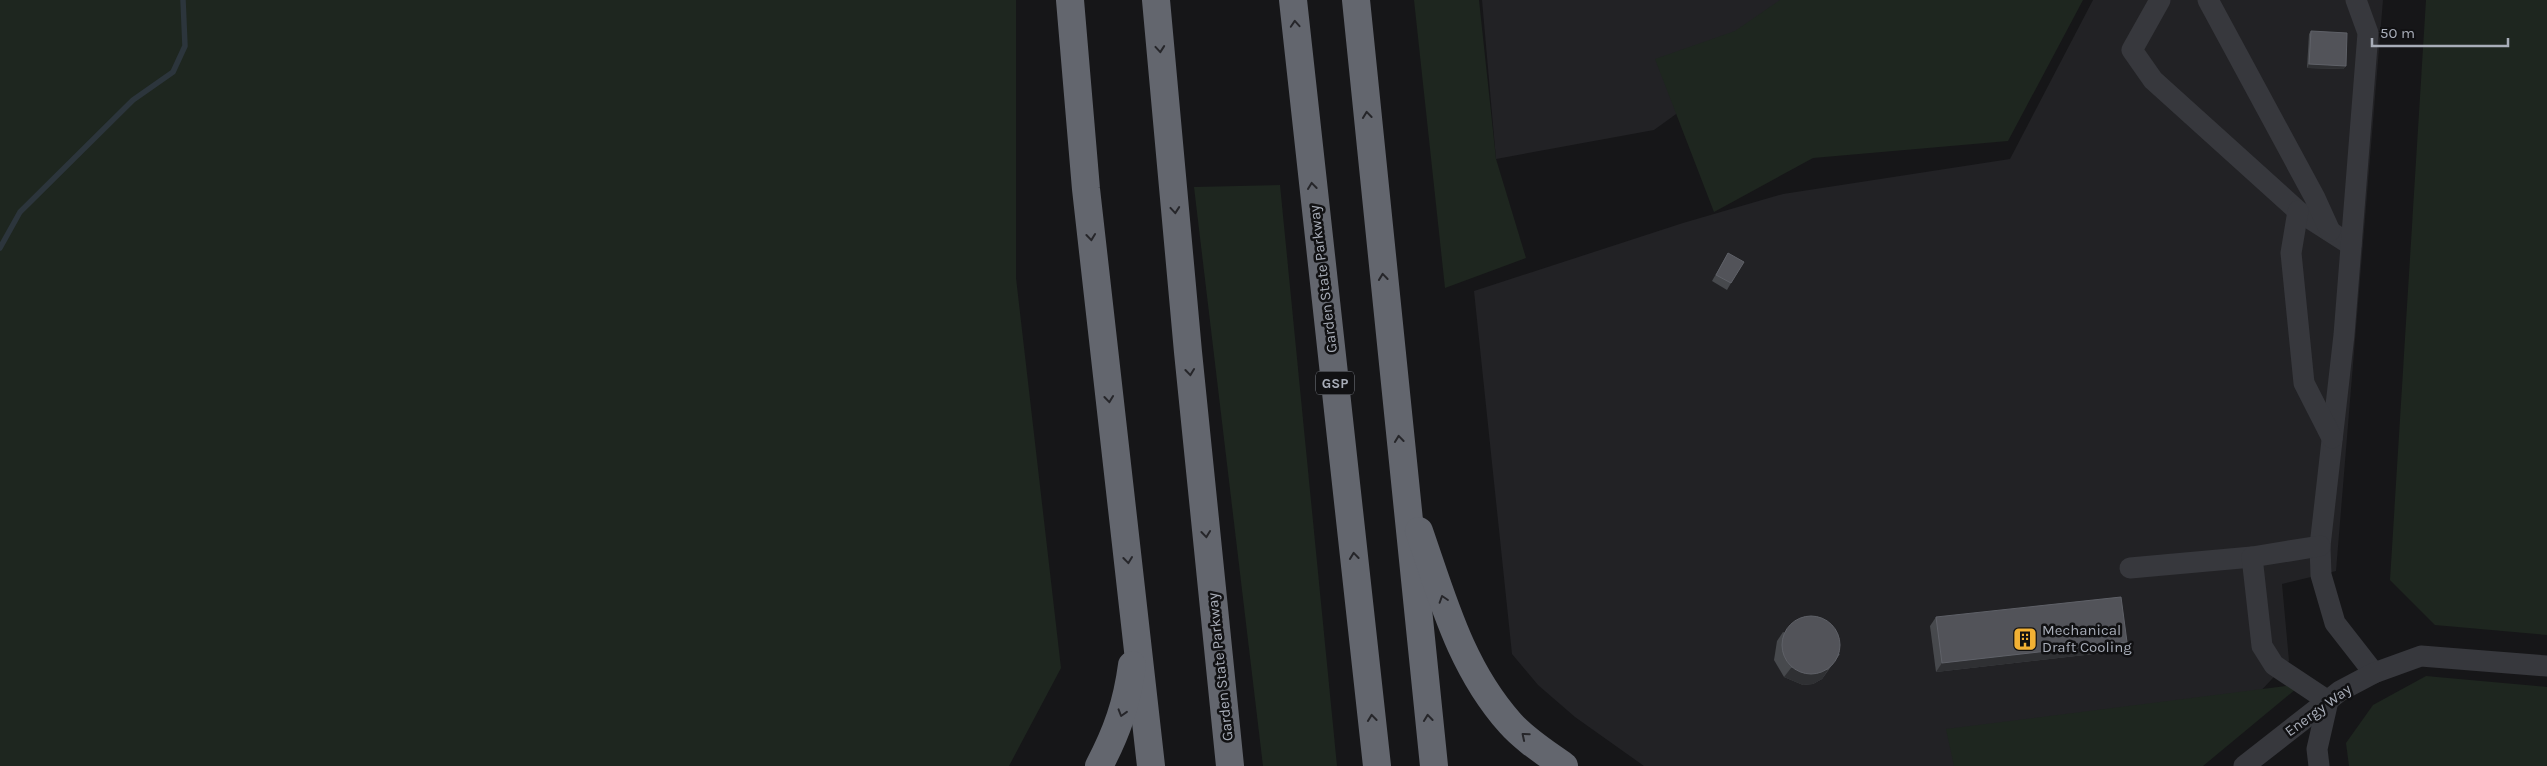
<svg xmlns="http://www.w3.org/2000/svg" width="2547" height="766" viewBox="0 0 2547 766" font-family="Karla,sans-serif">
<rect width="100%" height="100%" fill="#161618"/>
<!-- built -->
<g fill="#222225">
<path d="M1482 0H1834L1654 130 1496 159Z"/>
<path d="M2093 0H2383L2336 571 2282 584 2289 661 2190 766H1644L1575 717 1538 685 1512 654 1474 291 1683 223 1783 194 2010 159Z"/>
</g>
<!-- green -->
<g fill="#1e261f">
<path d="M0 0H1016V278L1061 668 1009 766H0Z"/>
<path d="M1414 0H1479L1496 159 1526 258 1445 288Z"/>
<path d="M1780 0H2083L2008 141 1813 158 1714 212 1655 59 1735 31Z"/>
<path d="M2426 0H2547V635L2435 625 2390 580Z"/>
<path d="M1280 185 1337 766H1263L1194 187Z"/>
<path d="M2426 676 2547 687V766H2349L2346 743 2373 705Z"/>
<path d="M2302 684 2203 766H1954L1946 729Z"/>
</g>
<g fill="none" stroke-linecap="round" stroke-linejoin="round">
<!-- stream -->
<path stroke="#2c353c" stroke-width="5.5" d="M0 248 20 212 133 100 173 72 185 46 183 0"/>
<!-- minor -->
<g stroke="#37383d" stroke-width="21">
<path d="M2160 0 2132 50 2153 80 2298 211 2351 245"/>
<path d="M2208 0 2315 198 2330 231"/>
<path d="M2356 0 2368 33 2344 335 2320 546 2321 575 2335 623 2374 673"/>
<path d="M2298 211 2291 253 2304 383 2332 438"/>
<path d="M2130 568 2252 557"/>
<path d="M2244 766 2340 691 2374 673 2421 656 2547 666"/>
<path d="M2319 766 2317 749 2328 701 2274 665 2262 646 2252 557 2320 546"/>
</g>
<!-- highway -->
<g stroke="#63666e" stroke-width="28">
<path d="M1070 0 1086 189 1151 766"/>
<path d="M1156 0 1188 352 1230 766"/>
<path d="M1293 0 1377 766"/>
<path d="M1356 0 1434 766"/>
<path d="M1419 531C1443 600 1461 668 1510 723 1525 740 1546 753 1564 766"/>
<path d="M1099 766C1117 732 1127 703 1132 665"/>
</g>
</g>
<!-- wall -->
<g fill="#47494d">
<path d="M2311 31 2346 66 2343 69 2307 68 2309 34Z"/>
<path d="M1728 253 1731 283 1727 290 1712 281Z"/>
<path d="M1936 617 2127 642 2120 651 1936 672 1930 626Z"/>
<path d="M1783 632 1840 654 1822 679 1813 684 1803 685 1784 677 1774 660 1777 641Z"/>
</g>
<!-- shaded-wall -->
<g fill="#2f3033">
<path d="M2309 64 2346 66 2343 69 2307 68Z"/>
<path d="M2127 642 2120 651 1936 672 1942 663Z"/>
<path d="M1791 668 1828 670 1822 679 1813 684 1803 685 1784 677Z"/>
</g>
<!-- building -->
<g fill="#525359" stroke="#5f6168">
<path d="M2311 31 2347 33 2346 66 2309 64Z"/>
<path d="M1728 253 1744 262 1731 283 1716 275Z"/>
<path d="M2121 597 2127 642 1942 663 1936 617Z"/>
<circle cx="1811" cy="645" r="29"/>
</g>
<!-- one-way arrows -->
<defs><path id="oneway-chevron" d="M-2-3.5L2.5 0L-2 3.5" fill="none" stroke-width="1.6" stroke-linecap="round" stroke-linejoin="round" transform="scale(1.25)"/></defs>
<g stroke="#26262a">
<use href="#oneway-chevron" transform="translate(1295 24) rotate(-94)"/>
<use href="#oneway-chevron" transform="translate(1160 49) rotate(85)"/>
<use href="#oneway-chevron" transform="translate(1367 115) rotate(-96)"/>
<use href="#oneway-chevron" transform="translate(1312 186) rotate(-97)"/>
<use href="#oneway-chevron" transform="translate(1175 210) rotate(85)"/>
<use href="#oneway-chevron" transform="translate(1091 237) rotate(84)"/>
<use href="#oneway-chevron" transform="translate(1383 277) rotate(-96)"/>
<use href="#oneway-chevron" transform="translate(1190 372) rotate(84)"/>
<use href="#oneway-chevron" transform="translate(1109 399) rotate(84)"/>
<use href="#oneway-chevron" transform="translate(1399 439) rotate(-96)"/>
<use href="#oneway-chevron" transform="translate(1206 534) rotate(84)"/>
<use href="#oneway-chevron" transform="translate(1354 556) rotate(-96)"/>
<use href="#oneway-chevron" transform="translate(1128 560) rotate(83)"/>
<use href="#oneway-chevron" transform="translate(1443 599) rotate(-108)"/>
<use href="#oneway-chevron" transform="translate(1122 713) rotate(107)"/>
<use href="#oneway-chevron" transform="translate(1372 718) rotate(-96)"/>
<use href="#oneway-chevron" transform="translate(1428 718) rotate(-96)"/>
<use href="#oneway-chevron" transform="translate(1525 736) rotate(-140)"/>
</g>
<!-- icons -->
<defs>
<g id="building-square" transform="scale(1.25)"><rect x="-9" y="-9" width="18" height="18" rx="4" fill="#f2b134" stroke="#111113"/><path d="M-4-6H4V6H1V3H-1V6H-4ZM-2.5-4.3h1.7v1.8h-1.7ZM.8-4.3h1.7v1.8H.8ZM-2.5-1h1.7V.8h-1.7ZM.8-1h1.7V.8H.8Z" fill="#111"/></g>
</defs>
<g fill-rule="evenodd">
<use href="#building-square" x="2025" y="639"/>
</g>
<g text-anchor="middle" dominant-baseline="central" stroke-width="5" stroke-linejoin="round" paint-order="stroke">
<!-- shield labels -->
<rect fill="#111113" stroke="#7b7e86" stroke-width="1" x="1316" y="371.5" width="38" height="23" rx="4"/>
<g font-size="14" font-weight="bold" fill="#a8adb8">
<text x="1335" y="383">GSP</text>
</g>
<!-- street labels -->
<g font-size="15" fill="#a8adb8" stroke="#111113">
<text transform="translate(1323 279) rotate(-97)">Garden State Parkway</text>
<text transform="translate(1220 667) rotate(-96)">Garden State Parkway</text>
<text transform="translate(2318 710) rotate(-36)">Energy Way</text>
</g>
<!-- poi labels -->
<g font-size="15" fill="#a8adb8" stroke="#111113" text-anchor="start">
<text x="2042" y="630">Mechanical<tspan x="2042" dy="17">Draft Cooling</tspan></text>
</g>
</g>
<!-- scale -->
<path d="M2372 38v8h136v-8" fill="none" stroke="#a8adb8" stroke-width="2.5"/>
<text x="2380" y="38" font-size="15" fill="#a8adb8" stroke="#111113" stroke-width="4" paint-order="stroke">50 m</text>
</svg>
